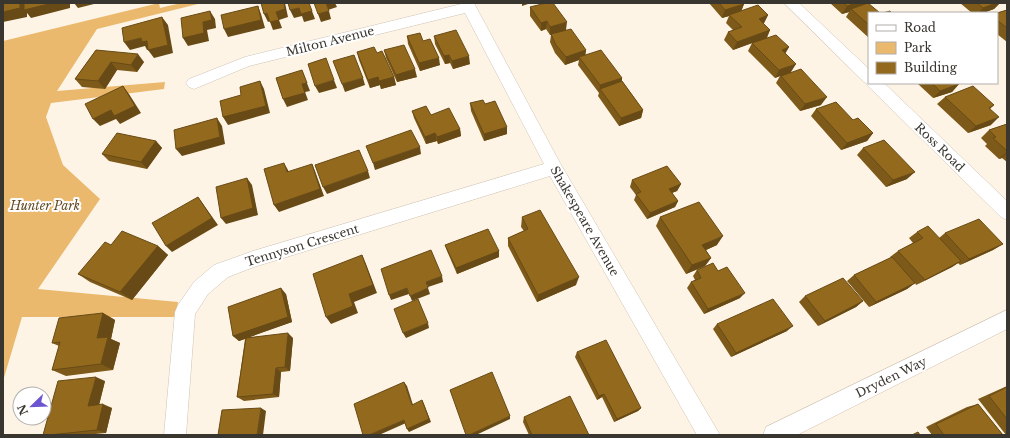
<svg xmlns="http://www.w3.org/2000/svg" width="1010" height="438" viewBox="0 0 1010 438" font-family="'Libre Baskerville',serif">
<rect width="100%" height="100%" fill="#fef4e6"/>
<!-- green -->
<path fill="#eab96d" d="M159 3 160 8 181 3H202L97 29 57 91 165 82 164 89 51 103 46 117 63 165 100 199 38 289 178 302 176 317H22L3 381V41Z"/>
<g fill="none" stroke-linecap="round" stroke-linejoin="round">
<!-- minor casing -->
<g stroke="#cdc3b5" stroke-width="1">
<g id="minor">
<path d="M460 3H474L560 163 720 435H697L550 176 254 267 228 277 208 294 195 314 186 435H164L175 312 178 305 194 282 214 265 253 251 544 164 465 13 249 66 194 89 189 87 186 83 189 79 245 57 461 4Z"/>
<path d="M784 3H799L869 69V83H884L1007 201V220L1001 217 869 87 866 83 864 82Z"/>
<path d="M1007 310V329L797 435H763L766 427Z"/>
</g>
</g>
<!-- minor -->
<use href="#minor" fill="#fff" fill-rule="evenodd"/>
</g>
<!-- wall -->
<g fill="#7e5a1a">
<path d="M709 3H743L744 4 741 11 768 15 764 23V24L770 30 767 38 789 47 785 54 791 72 821 105 800 111 776 83 780 76 775 78 748 51 752 43 733 50 724 40 728 32 733 30 726 23 729 16 722 18Z"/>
<path d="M830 3H869V38L846 17 849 12 842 14Z"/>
<path d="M960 3H1000L994 9 983 13H972Z"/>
<path d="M530 7 566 30 586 50 585 55 622 78V81L643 110 641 118 619 126 598 96 599 93 578 65 579 60 565 65 555 53 550 42 551 35H550L546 29 541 31 530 16Z"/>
<path d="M1007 10V42L997 34V13Z"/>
<path d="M407 36 423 41 440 65 420 71 408 44Z"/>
<path d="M434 36 470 64 453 69 450 63 445 64 435 44Z"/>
<path d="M96 50 144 62 137 72 117 70 105 89 82 87 75 79Z"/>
<path d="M384 50 417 77 397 82 386 58Z"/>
<path d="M357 52 377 53 394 77 396 85 381 89 380 85 370 88 359 60Z"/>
<path d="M917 83H958L959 84 952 92 933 98Z"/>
<path d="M945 97 994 105 990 109 991 125 968 133 937 104Z"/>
<path d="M470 103 485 104 507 134 484 141 471 111Z"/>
<path d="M816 109 853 120 873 133 867 141 841 150 811 116Z"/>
<path d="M412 111 431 115 460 129 461 136 438 144 437 141 426 144 414 118Z"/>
<path d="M1007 124V162L1002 158 999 159 985 146 987 144 981 138 989 130Z"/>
<path d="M156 141 162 148 147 169 109 161 102 154Z"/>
<path d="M863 148 907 179 886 187 857 155Z"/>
<path d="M632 180 681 184 677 191 672 193 678 201 675 207 647 219 634 200 636 195 630 187Z"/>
<path d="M522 217 576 285 537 302 508 246V238L524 231 521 227Z"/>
<path d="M660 217 717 245 706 250 711 258 705 266 686 274 656 226Z"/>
<path d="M917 232 939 238 945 233 1003 244 993 250 960 265 958 263 952 267 916 285 915 283 907 289 869 307 847 281 854 275 891 258 890 257 898 251 913 243 909 238Z"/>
<path d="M111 245 158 246 168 255 132 300 90 282 78 274Z"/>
<path d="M445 245 499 251V257L457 274 447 251Z"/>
<path d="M697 270 740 298 704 314 687 288 691 282 695 280 693 276Z"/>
<path d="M286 294 292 322 249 337 293 338 290 371 281 372 279 397 244 401 237 397 245 339 239 341 233 336Z"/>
<path d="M805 296 863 301 856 307 818 326 799 302Z"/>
<path d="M103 313 115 320 111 339 120 343 113 370 66 376 52 370 59 346 52 343Z"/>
<path d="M717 324 787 331 731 357 713 329Z"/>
<path d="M577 352 641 408 638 411 614 422 602 397 597 400 575 357Z"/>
<path d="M105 381 99 405 112 408 106 433 85 435H43Z"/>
<path d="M1007 386V435H1006L978 399Z"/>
<path d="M978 404 1003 435H932L926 427 967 407Z"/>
<path d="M524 417 589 435H529L523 422Z"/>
</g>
<!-- shaded-wall -->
<g fill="#674a15">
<path d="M20 3H70V8L31 18 27 13V17L3 22V12Z"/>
<path d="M74 3H98L78 8Z"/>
<path d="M284 3H285L288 17 279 20 282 28 273 30 270 22 276 12Z"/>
<path d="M326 3H335L337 7 328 10Z"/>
<path d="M522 3H531L522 6Z"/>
<path d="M856 3H869L867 6 851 9 849 12 842 14 847 6Z"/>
<path d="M996 3H1000L994 9 983 13H978L983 8Z"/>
<path d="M744 4 741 12 729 15V16L722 18 725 10Z"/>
<path d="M258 6 261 14 265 28 228 37 224 29Z"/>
<path d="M299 8 312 11 315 19 304 22 302 16 294 18 290 10Z"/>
<path d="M210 11 215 19 216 28 207 30 209 41 188 46 183 38 203 22Z"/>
<path d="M329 11 331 19 321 22 318 14Z"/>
<path d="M267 13 270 21 268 22 264 14Z"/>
<path d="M768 15 764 23 755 27 759 19Z"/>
<path d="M162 17 168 25 173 53 154 58 148 50Z"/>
<path d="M547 21 546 29 541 31V23Z"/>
<path d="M567 22 566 30 550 35V27Z"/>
<path d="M770 30 766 38 733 50 737 42Z"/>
<path d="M141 38 147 41 152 49 147 50 145 46 130 50 124 42Z"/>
<path d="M789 47 784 55 782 50Z"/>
<path d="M586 50 585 58 579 57V60L565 65 566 57Z"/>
<path d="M138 54 144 62 137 72 131 65Z"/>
<path d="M449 55 450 63 445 64 444 56Z"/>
<path d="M469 56 470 64 453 69 452 61Z"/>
<path d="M439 58 440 65 420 71 419 63Z"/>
<path d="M111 62 117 70 105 89 98 81Z"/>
<path d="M796 64 791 72 775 78 779 70Z"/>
<path d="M415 69 417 77 397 82 396 75Z"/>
<path d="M302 70 310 91 305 92 308 100 287 107 283 99 302 84Z"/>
<path d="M378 77 380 85 370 88 368 80Z"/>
<path d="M394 77 396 85 381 89 379 81Z"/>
<path d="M363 78 365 85 345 92 342 84Z"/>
<path d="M622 78 620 86 600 89 599 93 600 85Z"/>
<path d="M334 80 337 88 319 93 315 86Z"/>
<path d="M260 81 264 89 270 113 228 125 223 117Z"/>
<path d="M959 84 952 92 933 98 940 91Z"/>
<path d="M123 86 129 94 141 113 120 124 116 119 100 126 93 119Z"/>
<path d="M827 97 821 105 800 111 805 104Z"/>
<path d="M643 110 641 118 619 126 621 118Z"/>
<path d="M999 117 991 125 968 133 976 126Z"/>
<path d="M217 118 222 126 225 144 182 156 176 149Z"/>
<path d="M507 127V134L484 141V134Z"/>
<path d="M460 129 461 136 438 144 437 137Z"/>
<path d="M435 133 437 141 426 144 425 137Z"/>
<path d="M873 133 867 141 841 150 847 143Z"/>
<path d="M156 141 162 148 147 169 141 162Z"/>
<path d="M420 147 421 154 375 170 373 163Z"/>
<path d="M1007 152V153L1002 158 999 159Z"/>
<path d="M284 163 288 170 291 179 287 172Z"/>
<path d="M312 164 315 171 324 196 279 212 274 205Z"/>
<path d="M368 171 370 178 327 194 323 187Z"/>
<path d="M915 172 907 179 886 187 893 180Z"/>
<path d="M247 178 252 185 258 215 226 224 221 218Z"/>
<path d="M681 184 677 191 666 195 669 189Z"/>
<path d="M198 197 218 225 172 252 166 246Z"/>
<path d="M678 201 675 207 647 219 650 213Z"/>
<path d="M723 236 717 245 697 254 702 245Z"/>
<path d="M1003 244 993 250 960 265 969 259Z"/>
<path d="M158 246 168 255 132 300 120 292Z"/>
<path d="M499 251V257L457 274 456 268Z"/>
<path d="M362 255 366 264 377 293 354 302 358 313 331 324 326 317 349 294Z"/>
<path d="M711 258 705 266 686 274 692 265Z"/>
<path d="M961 261 952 267 916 285 925 280Z"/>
<path d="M442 276 443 282 428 287 426 282Z"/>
<path d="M579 277 576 285 537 302 538 295Z"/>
<path d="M915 283 907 289 869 307 876 302Z"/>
<path d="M281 288 286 294 292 322 239 341 233 336Z"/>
<path d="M407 288 409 294 391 300 389 295Z"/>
<path d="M428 288 430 294 412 301 410 296Z"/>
<path d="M745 293 740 298 704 314 708 309Z"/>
<path d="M863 301 856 307 818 326 825 321Z"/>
<path d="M103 313 115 320 111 339 120 343 113 370 101 364 97 338Z"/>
<path d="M428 323 429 328 406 338 403 333Z"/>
<path d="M793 326 787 331 731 357 736 353Z"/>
<path d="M288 333 293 338 290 371 285 367Z"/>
<path d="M276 368 281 372 279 397 273 394Z"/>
<path d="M96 377 105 381 98 409 88 406Z"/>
<path d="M404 382 407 386 414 408 412 405Z"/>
<path d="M604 394 602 397 597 400 599 396Z"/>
<path d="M422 400 424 404 431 422 409 432 407 429Z"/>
<path d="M103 404 112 408 106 433 97 430Z"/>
<path d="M261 408 266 411 263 435H257Z"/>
<path d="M641 408 638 411 614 422 617 419Z"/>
<path d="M510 416V419L476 435H469Z"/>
<path d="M404 420 406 423 379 435H369Z"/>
</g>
<!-- building -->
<g fill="#93691e" stroke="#674a15">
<path d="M3 3H20V8L3 12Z"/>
<path d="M24 3H53L24 10Z"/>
<path d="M261 3H284L285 9 276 12 279 20 270 22 267 13 264 14Z"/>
<path d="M288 3H309L312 11 301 14 299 8 290 10Z"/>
<path d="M314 3H326L329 11 318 14Z"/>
<path d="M546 3H553L567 22 550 27 547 21 541 23 530 7Z"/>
<path d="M719 3H743L744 4 725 10Z"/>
<path d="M844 3H856L847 6Z"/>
<path d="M868 3 880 13H869V25L851 9Z"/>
<path d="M977 3H996L983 8Z"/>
<path d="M758 5 768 15 759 19 770 30 737 42 728 32 742 27 729 15Z"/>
<path d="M258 6 261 20 224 29 221 15Z"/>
<path d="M1007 10V28L997 20V13Z"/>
<path d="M210 11 212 20 203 22 204 33 183 38 181 18Z"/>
<path d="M890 11 892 13H883Z"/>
<path d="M162 17 168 45 148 50 147 41 142 42 141 38 124 42 122 28Z"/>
<path d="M571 29 586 50 566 57 556 45 551 34Z"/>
<path d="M456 30 469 56 452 61 449 55 444 56 434 36Z"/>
<path d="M420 33 423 41 430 39 439 58 419 63 407 36Z"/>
<path d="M776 35 789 47 782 50 796 64 779 70 752 43Z"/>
<path d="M404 45 415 69 396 75 384 50Z"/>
<path d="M374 47 377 53 382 51 394 77 379 81 378 77 368 80 357 52Z"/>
<path d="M96 50 138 54 131 65 111 62 98 81 75 79Z"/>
<path d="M601 50 622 78 600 85 579 57Z"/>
<path d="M354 55 363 78 342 84 333 61Z"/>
<path d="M326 58 334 80 315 86 308 64Z"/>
<path d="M801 69 827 97 805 104 781 76Z"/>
<path d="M302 70 307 83 302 84 305 93 283 99 276 78Z"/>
<path d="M260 81 266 106 223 117 220 101 241 95 240 87Z"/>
<path d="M622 81 643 110 621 118 600 89Z"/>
<path d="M932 83H958L959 84 940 91Z"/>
<path d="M123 86 135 106 114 116 111 110 93 119 85 104Z"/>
<path d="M973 86 994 105 989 108 999 117 976 126 945 97Z"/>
<path d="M483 100 485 104 495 101 507 127 484 134 470 103Z"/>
<path d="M836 102 853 120 858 118 873 133 847 143 816 109Z"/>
<path d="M426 106 431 115 449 108 460 129 437 137 435 133 425 137 412 111Z"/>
<path d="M217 118 220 137 176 149 174 130Z"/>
<path d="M1007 124V151L993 138 996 137 989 130Z"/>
<path d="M411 130 420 147 373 163 366 146Z"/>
<path d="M117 133 156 141 141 162 102 154Z"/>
<path d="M884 140 915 172 893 180 863 148Z"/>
<path d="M359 150 368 171 323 187 315 165Z"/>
<path d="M284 163 287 172 312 164 320 189 274 205 264 169Z"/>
<path d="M667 166 681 184 669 189 678 201 650 213 636 194 641 192 632 180Z"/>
<path d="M247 178 253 208 221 218 216 187Z"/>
<path d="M198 197 212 218 166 246 152 223Z"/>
<path d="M699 202 723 236 702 245 711 258 692 265 660 217Z"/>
<path d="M540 210 579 277 538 295 508 238 528 229 522 217Z"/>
<path d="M979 219 1003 244 969 259 945 233Z"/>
<path d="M928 226 961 261 925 280 898 251 923 238 917 232Z"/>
<path d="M488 229 499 251 456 268 445 245Z"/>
<path d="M122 231 158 246 120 292 78 274 105 242 111 245Z"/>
<path d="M431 250 442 276 426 282 428 288 410 296 407 288 389 295 381 269Z"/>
<path d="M362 255 373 285 349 294 353 306 326 317 313 274Z"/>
<path d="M892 257 915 283 876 302 854 275Z"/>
<path d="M713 263 718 271 727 267 745 293 708 309 691 282 701 278 697 270Z"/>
<path d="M843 278 863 301 825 321 805 296Z"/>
<path d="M281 288 288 317 233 336 228 307Z"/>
<path d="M418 299 428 323 403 333 394 309Z"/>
<path d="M773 299 793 326 736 353 717 324Z"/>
<path d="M103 313 97 338 108 337 101 364 52 370 60 342 52 343 59 318Z"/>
<path d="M288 333 285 367 276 368 273 394 237 397 246 338Z"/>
<path d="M606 340 641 408 617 419 604 394 599 396 577 352Z"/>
<path d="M492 372 510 416 469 435H466L450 390Z"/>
<path d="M96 377 88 406 103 404 97 430 49 435H43L58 381Z"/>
<path d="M404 382 412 405 422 400 429 419 407 429 404 420 369 435H363L354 404Z"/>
<path d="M1007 387V419L989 396Z"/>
<path d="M570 396 589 435H532L524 417Z"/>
<path d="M978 404 1003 435H944L936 424Z"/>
<path d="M261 408 257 435H218L222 410Z"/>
<path d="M918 432 920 435H912Z"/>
</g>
<g text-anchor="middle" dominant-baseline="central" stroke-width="4" stroke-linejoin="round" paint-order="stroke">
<!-- street labels -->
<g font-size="12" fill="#39352f" stroke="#fff">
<text transform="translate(330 41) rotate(-14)">Milton Avenue</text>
<text transform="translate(940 147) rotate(44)">Ross Road</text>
<text transform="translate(585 221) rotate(60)">Shakespeare Avenue</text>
<text transform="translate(302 245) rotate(-17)">Tennyson Crescent</text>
<text transform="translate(891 377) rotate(-26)">Dryden Way</text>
</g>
<!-- park labels -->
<g font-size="12" font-style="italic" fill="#634b25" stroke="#fff">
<text x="45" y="205">Hunter Park</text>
</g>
</g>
<!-- border -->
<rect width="1010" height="438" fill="none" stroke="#39352f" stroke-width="8"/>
<!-- legend -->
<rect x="868" y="12" width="130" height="72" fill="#ffffff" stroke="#b0aeac"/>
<rect x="876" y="25" width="20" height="6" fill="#ffffff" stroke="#b0aeac"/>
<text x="904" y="32" font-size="12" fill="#39352f">Road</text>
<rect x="876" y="42" width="20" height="12" fill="#eab96d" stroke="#b0aeac"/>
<text x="904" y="52" font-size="12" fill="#39352f">Park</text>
<rect x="876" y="62" width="20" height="12" fill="#93691e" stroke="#b0aeac"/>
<text x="904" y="72" font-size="12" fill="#39352f">Building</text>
<!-- north arrow -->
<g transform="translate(32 406) rotate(247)"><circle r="19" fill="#ffffff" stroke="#b0aeac"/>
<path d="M0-3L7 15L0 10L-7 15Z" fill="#6c55ce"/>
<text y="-6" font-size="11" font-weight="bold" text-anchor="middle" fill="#39352f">N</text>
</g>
</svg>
